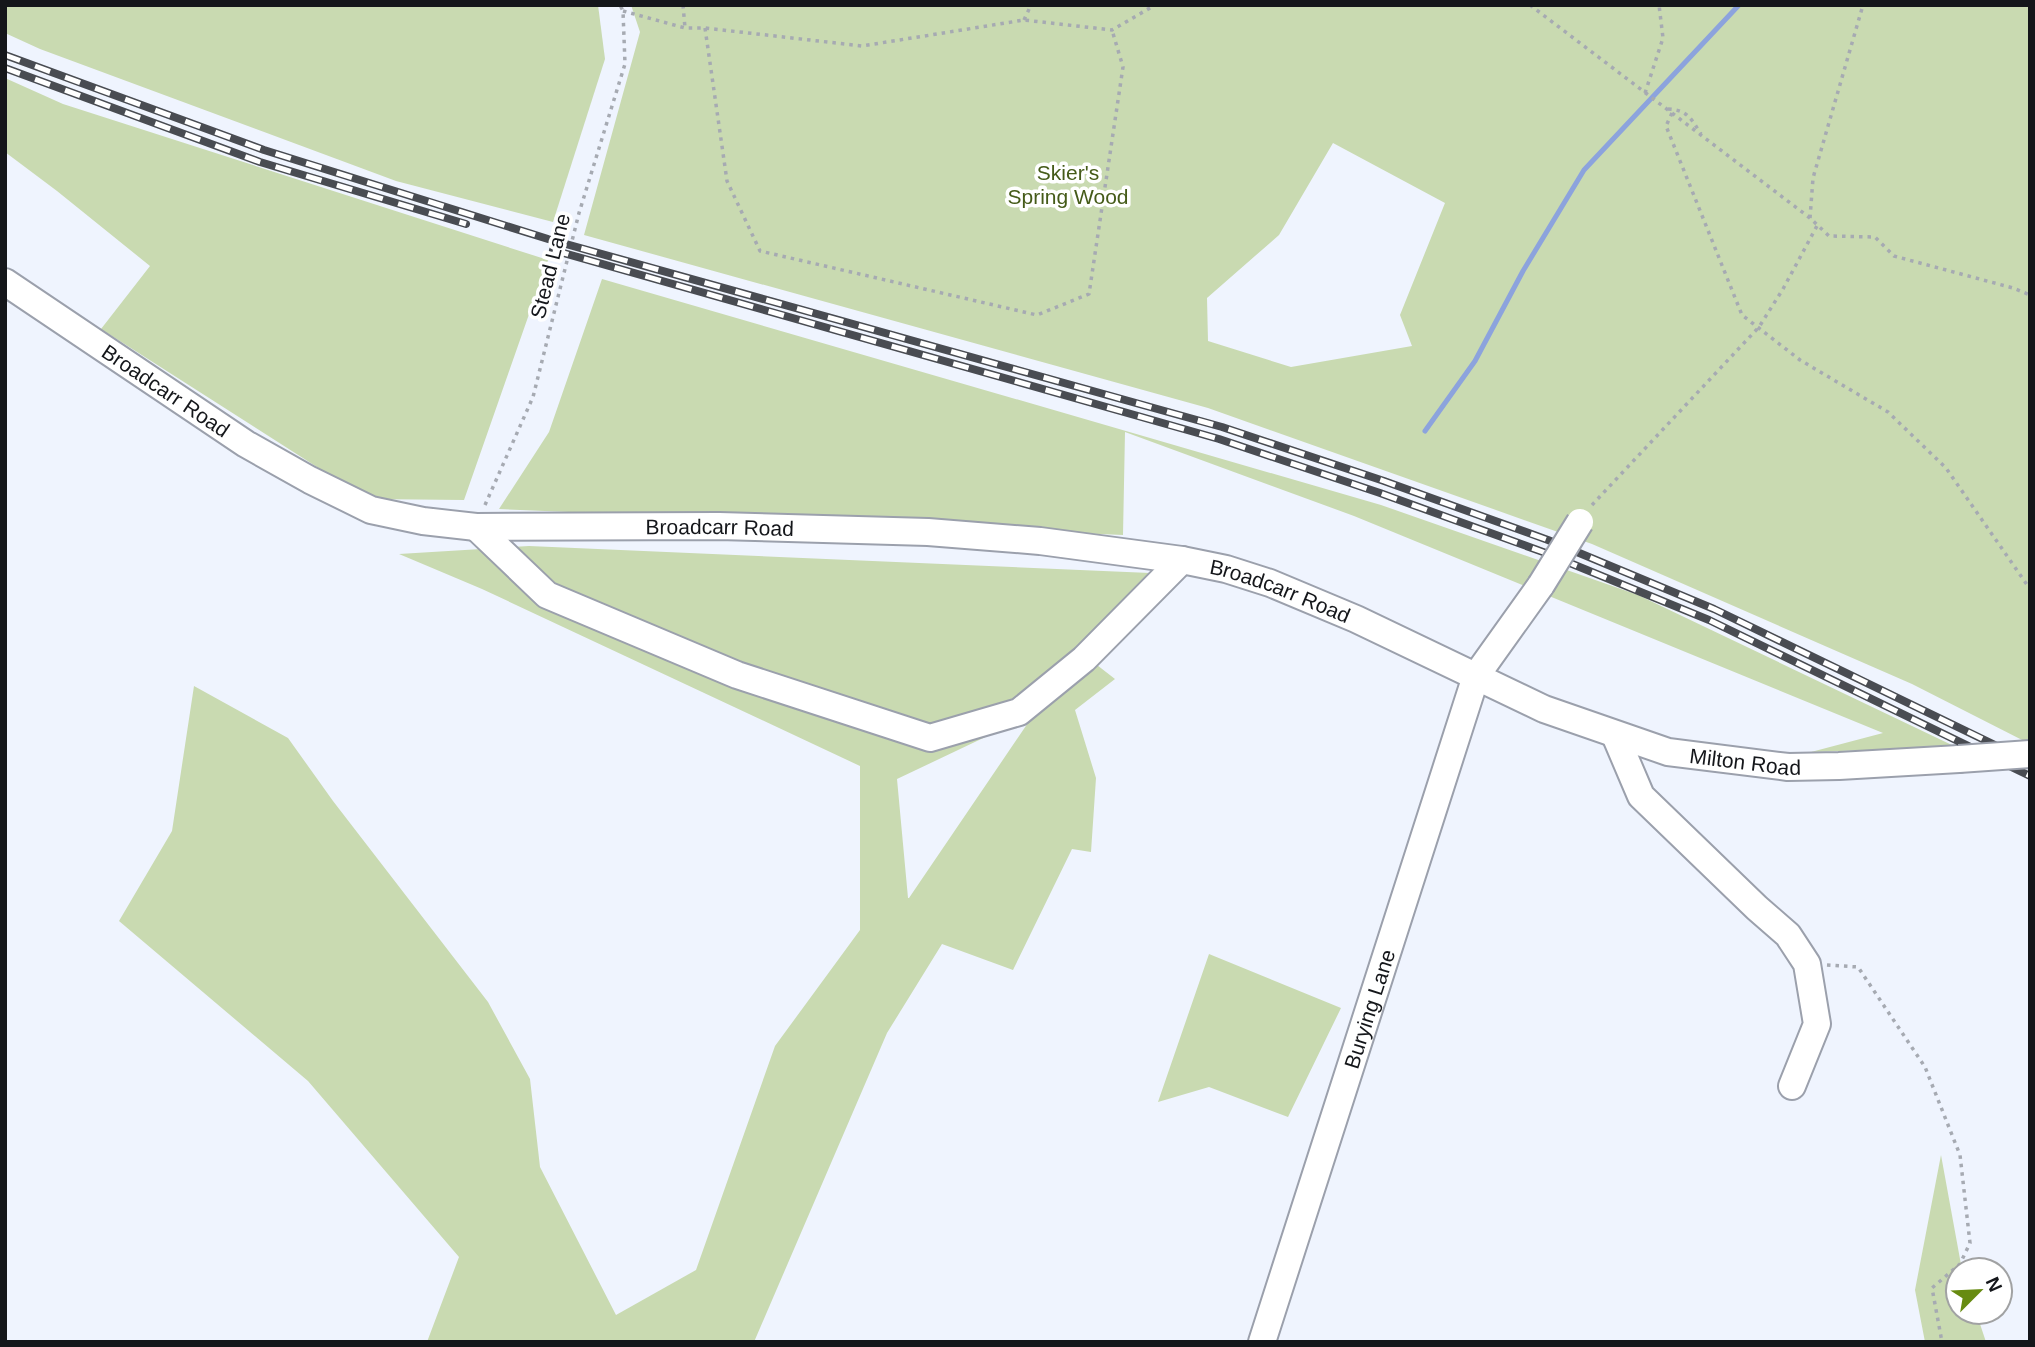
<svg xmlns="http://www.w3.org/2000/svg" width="2035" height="1347" viewBox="0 0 2035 1347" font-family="Arial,sans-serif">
<rect width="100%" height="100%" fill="#eff4fe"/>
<!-- green -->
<g fill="#c9dab1" fill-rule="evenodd">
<path d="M5 5H598L605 59 553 222 396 181 40 49 5 33Z"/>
<path d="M631 5H2030V744L1912 684 1592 544 1208 408 584 235 640 32ZM1333 143 1445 203 1400 315 1412 346 1291 367 1208 341 1207 298 1279 235Z"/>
<path d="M5 78 63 104 548 260 464 500 367 499 101 329 150 266 57 191 5 152Z"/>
<path d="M602 279 1381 505 1638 595 1956 747 1811 752 1883 733 1354 516 1125 432 1123 535 499 509 549 432Z"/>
<path d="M529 546 1150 573 1088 658 1115 679 1075 710 1096 778 1091 852 1072 849 1013 970 942 944 887 1033 754 1342H427L459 1257 308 1081 119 921 172 831 194 686 288 738 333 801 488 1002 530 1079 540 1167 616 1315 696 1270 775 1046 860 930V766L482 589 399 554ZM1034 714 909 898H908L897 779Z"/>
<path d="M1209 954 1341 1008 1288 1117 1209 1087 1158 1102Z"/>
<path d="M1941 1155 1962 1270H1958V1312H1976L1986 1342H1925L1915 1290Z"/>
</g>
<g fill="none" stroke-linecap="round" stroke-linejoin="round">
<!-- stream -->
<path stroke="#8ca3dd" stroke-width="5" d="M1425 431 1475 361 1523 271 1584 170 1739 5"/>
<!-- minor casing -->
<g stroke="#9ba0ac" stroke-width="30">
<g id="minor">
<path id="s1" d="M5 282 246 444 310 480 371 510 423 521 476 527 719 526 928 532 1040 541 1182 560 1226 569 1270 583 1356 619 1544 709 1668 752 1788 767 1839 766 1959 759"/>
<path d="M476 527 547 595 737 675 930 738 1019 712 1084 659 1182 560"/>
<path d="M1615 735 1641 796 1757 908 1788 935 1807 964 1817 1024 1792 1086"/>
<path id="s2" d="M1262 1342 1476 676 1541 585"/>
</g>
</g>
<!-- path -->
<g stroke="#a6aab2" stroke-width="3.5" stroke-dasharray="3.5 5" stroke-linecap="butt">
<path d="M683 5 685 28"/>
<path d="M1530 5 1810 218 1829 236 1875 237 1894 256 2013 288 2030 295"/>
<path d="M623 11 685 28H705L862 46 1024 20 1112 30 1155 5"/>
<path d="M1024 20 1031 5"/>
<path d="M705 28 727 181 760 251 1037 315 1089 294 1123 67 1112 30"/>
<path d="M1645 93 1663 38 1659 5"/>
<path d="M1668 109C1688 110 1691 119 1701 134"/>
<path d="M1672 113 1666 126 1742 315 1800 360 1888 412 1946 468 2030 589"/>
<path d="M1810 218 1813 178 1863 5"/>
<path d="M485 505 533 397 579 213 625 64 623 11 620 5"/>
<path d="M1592 505 1759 327 1783 289 1818 224"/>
<path d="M1827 965 1858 967 1925 1067 1960 1155 1970 1243 1960 1264 1932 1288 1942 1342"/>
</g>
<!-- minor -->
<use href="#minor" stroke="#fff" stroke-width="26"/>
<!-- rail casing -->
<g stroke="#494c52" stroke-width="8">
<g id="rail">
<path d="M5 55 264 150 548 239 1222 427 1384 481 1548 540 1714 609 2030 762"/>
<path d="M5 68 260 162 466 224"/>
<path d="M553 250 1219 439 1380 493 1543 552 1709 620 2030 776"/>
</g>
</g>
<!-- rail -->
<use href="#rail" stroke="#fff" stroke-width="5" stroke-dasharray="16" stroke-linecap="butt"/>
<!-- minor-bridge casing -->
<g stroke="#9ba0ac" stroke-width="30" stroke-linecap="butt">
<g id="minor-bridge">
<path d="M1541 585 1580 522"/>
<path d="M1959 759 2030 754"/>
</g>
</g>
<!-- minor-bridge -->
<use href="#minor-bridge" stroke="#fff" stroke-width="26"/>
</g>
<g text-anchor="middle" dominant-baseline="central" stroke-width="7" stroke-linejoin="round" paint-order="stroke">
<!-- park labels -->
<g font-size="21" fill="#455b19" stroke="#fff">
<text x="1068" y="172">Skier's<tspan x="1068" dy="24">Spring Wood</tspan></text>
</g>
<!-- street labels -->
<g font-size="21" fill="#14161a" stroke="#fff">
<text transform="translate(550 266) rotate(-76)">Stead Lane</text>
<text stroke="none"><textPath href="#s1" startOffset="194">Broadcarr Road</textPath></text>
<text stroke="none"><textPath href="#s1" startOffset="782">Broadcarr Road</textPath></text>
<text stroke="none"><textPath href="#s1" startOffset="1349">Broadcarr Road</textPath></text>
<text stroke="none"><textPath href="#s1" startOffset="1848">Milton Road</textPath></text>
<text stroke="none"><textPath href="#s2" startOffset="350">Burying Lane</textPath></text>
</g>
</g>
<!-- border -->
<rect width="2035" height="1347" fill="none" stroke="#14161a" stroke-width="14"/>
<!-- north arrow -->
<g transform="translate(1979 1291) rotate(66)"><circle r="33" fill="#ffffff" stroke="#a1a2a3" stroke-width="2"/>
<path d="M0-5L12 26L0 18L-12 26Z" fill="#678b11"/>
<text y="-10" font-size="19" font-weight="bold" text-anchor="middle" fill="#14161a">N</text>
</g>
</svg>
